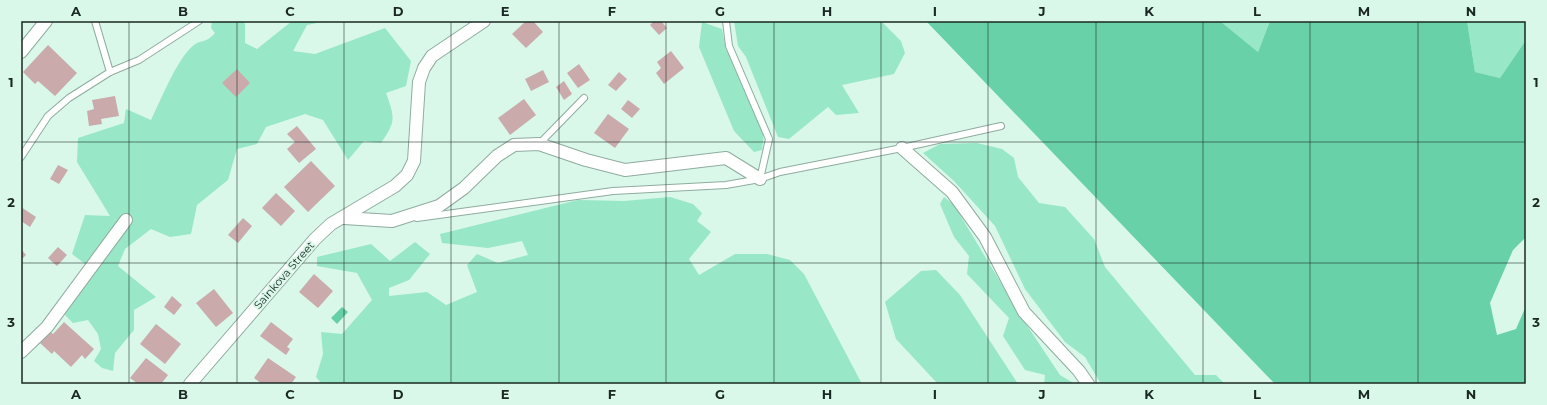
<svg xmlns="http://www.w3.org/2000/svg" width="1547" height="405" viewBox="0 0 1547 405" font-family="Montserrat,sans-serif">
<rect width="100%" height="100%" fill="#d9f8ea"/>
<!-- green -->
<g fill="#98e7c6">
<path d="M212 21H243L245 24V43L257 49 292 21H327L307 25 293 51 315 54 385 28 411 61 406 86 386 93C395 118 396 121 381 143L364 141 348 160 323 120 305 114 266 127 257 144 237 149 228 180 197 205 191 234 170 237 151 229 125 249 118 266 156 297 134 310V330L115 353 113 371 102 368 94 361 101 349 98 334 88 320 73 323 64 314 93 270 72 254 85 215 110 216 77 162 78 138 124 123 126 109 151 120C161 100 177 58 194 45 202 39 205 44 215 33L211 28Z"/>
<path d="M734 21H881L901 41 905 53 894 74 842 85 859 113 836 115 828 107 789 139 778 137 746 57 738 46Z"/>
<path d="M1220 21H1270L1258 52Z"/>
<path d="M1467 21H1526V40L1500 78 1475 72Z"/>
<path d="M702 22 722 29 726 50 740 66 764 133 762 150 754 152 734 131 699 47Z"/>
<path d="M977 143 1002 149 1014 158 1018 177 1039 203 1065 207 1094 239 1105 267 1195 375H1216L1225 384H1101L1085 357 1065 342 1025 289 995 226 954 181 923 153 940 144Z"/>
<path d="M670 197 693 204 702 213 697 221 711 232 689 259 699 275 735 254H767L790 260 804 274 862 384H322L316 377 323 354 321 332 342 334 372 300 357 273 317 266V257L371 244 390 261 415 242 430 254 409 280 389 288V296L427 292 446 305 477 292 467 265 477 254 498 263 528 255 522 241 488 248 442 243 440 234 578 200 624 201Z"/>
<path d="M944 197 954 205 1022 318 1060 375 1075 384H1044L1045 375 1025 370 1003 336 1009 318 967 274 969 256 954 237 940 204Z"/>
<path d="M936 270 960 295 1018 384H938L896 339 885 302 921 271Z"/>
</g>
<!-- forest -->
<path fill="#68d1a8" d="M926 21H1220L1258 52 1270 21H1467L1475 72 1500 78 1526 40V237L1513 250 1490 303 1497 335 1516 329 1526 306V384H1275Z"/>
<!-- water -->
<path fill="#67cfa7" d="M342 307 348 312 337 324 331 318Z"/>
<!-- building -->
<g fill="#caaaaa">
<path d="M526 21H533L543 32 526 48 512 34Z"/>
<path d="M654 21H661L667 28 659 35 650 25Z"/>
<path d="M48 45 77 73 55 96 38 81 35 84 23 72Z"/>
<path d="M671 51 684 68 664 84 656 73 661 68 657 62Z"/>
<path d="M579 64 590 80 578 88 567 73Z"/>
<path d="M237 69 250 83 236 97 222 83Z"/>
<path d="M543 70 549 82 531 91 525 79Z"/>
<path d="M619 72 627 79 616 91 608 85Z"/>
<path d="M564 81 572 94 564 100 556 87Z"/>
<path d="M115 96 119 116 101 119 102 124 89 126 87 111 94 109 92 100Z"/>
<path d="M524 99 536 115 510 135 498 118Z"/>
<path d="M628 100 640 109 632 118 621 109Z"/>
<path d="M608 114 629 129 615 148 594 133Z"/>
<path d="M297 126 316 149 299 163 287 149 295 142 287 134Z"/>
<path d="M311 161 335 186 308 212 284 187Z"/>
<path d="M58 165 68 170 59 184 50 179Z"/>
<path d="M276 193 295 211 281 226 262 208Z"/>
<path d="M21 207 36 217 30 227 21 221Z"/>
<path d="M243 218 252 226 238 243 228 235Z"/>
<path d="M58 247 67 255 57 266 48 258Z"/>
<path d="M21 249 26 255 21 260Z"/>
<path d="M314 274 333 291 318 308 299 292Z"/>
<path d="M214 289 233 313 216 327 196 303Z"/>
<path d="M172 296 182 305 174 315 164 307Z"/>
<path d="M64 322 94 349 85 359 82 355 71 367 54 351 52 354 40 343 50 331 53 334Z"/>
<path d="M271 322 293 339 287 347 290 349 286 355 260 336Z"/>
<path d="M156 324 181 344 165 364 140 344Z"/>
<path d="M146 358 168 375 161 384H138L130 378Z"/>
<path d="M268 358 296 377 291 384H262L254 378Z"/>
</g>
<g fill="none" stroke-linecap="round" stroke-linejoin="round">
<!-- lane casing -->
<g stroke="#8fac9f" stroke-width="8">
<g id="lane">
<path d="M95 21 110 72"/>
<path d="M539 144 584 98"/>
<path d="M21 157 48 116 69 98 110 72 139 60 199 21"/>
<path d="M760 179 780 172 902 148 1001 126"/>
<path d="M417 218 613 191 726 185 760 179 769 139 729 46 726 21"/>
</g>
</g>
<!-- street casing -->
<g stroke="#8fac9f" stroke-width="14">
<g id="street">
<path d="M21 52 46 21"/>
<path d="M902 148 952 192 985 237 1024 312 1079 371 1088 384"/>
<path d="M344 218 392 221 439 206 464 188 497 156 514 145 539 144 586 160 625 170 726 158 760 179"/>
<path d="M21 352 47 327 126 220"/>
<path d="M190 384 315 239 331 224 395 186 407 175 414 161 419 82 424 68 432 56 484 21"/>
</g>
</g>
<!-- lane -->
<use href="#lane" stroke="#fff" stroke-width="6"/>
<!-- street -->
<use href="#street" stroke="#fff" stroke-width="12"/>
</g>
<!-- grid -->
<path fill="none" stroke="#1b2722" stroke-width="1" stroke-opacity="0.55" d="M129 21V384M237 21V384M344 21V384M451 21V384M559 21V384M666 21V384M774 21V384M881 21V384M988 21V384M1096 21V384M1203 21V384M1310 21V384M1418 21V384M21 142H1526M21 263H1526"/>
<g text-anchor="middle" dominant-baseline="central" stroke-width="4" stroke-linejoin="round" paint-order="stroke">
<!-- street labels -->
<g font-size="11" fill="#1b2722" stroke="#d9f8ea">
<text transform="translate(284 275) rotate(-49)">Sainkova Street</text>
</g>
</g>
<!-- border -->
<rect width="1547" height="405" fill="none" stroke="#d9f8ea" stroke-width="44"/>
<rect x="22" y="22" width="1503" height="361" fill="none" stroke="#1b2722" stroke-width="1.5"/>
<g font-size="13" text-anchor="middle" font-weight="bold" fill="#1b2722">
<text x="76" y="16">A</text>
<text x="183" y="16">B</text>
<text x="290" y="16">C</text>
<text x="398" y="16">D</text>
<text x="505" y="16">E</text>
<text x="612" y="16">F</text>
<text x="720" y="16">G</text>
<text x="827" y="16">H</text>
<text x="935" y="16">I</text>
<text x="1042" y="16">J</text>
<text x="1149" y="16">K</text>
<text x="1257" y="16">L</text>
<text x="1364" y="16">M</text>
<text x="1471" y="16">N</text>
<text x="11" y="87">1</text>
<text x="1536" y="87">1</text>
<text x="11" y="207">2</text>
<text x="1536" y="207">2</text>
<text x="11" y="327">3</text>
<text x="1536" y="327">3</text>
<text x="76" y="399">A</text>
<text x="183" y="399">B</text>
<text x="290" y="399">C</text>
<text x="398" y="399">D</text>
<text x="505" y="399">E</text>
<text x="612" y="399">F</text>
<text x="720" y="399">G</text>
<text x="827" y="399">H</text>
<text x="935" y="399">I</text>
<text x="1042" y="399">J</text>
<text x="1149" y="399">K</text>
<text x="1257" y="399">L</text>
<text x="1364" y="399">M</text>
<text x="1471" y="399">N</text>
</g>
</svg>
